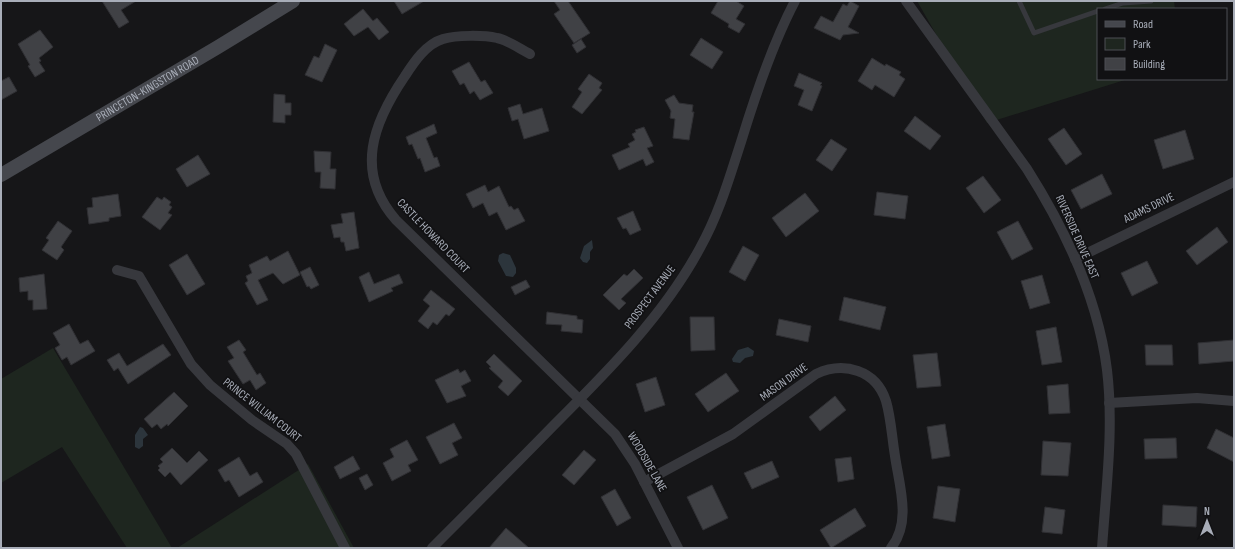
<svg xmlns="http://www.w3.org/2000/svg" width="1235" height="549" viewBox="0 0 1235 549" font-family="'Sofia Sans Condensed',sans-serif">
<rect width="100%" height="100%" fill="#161618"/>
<!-- green -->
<g fill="#1e261f">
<path d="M917 1H1174L1175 9H1098V79H1128L987 123Z"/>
<path d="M53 348 172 548H127L62 447 1 483V379Z"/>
<path d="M308 464 354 548H177Z"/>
</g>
<!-- water -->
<g fill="#2c353c">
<path d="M592 240 593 248 590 252V259L587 263 583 262 580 258 584 246Z"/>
<path d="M503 253 510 255 516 268V273L513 277 506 276 498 261 499 255Z"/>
<path d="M748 347 754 351 753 356 745 358 740 363 733 362 732 359 738 350Z"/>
<path d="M140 427 143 428 148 435 143 439V446L139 449 135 447V435Z"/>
</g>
<!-- building -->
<g fill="#404145" stroke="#303034">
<path d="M102 1H136L121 10 129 22 119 28Z"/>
<path d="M394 1H424L402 14Z"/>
<path d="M554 1H568L590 33 574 43 554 14 560 10Z"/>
<path d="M718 1H736L744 6 736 19 745 24 739 33 728 27 729 24 711 13Z"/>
<path d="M850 1 859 6 848 27 859 33 843 35 840 40 814 28 821 16 833 22 843 4 847 6Z"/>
<path d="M363 9 373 21 377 18 389 32 379 40 368 27 354 36 344 24Z"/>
<path d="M40 30 53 47 39 58 41 61 39 62 45 71 35 77 28 66 30 65 18 44Z"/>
<path d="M701 38 723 52 712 69 690 55Z"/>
<path d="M581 39 586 47 577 53 572 45Z"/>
<path d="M325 44 337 50 322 82 305 75 314 56 319 58Z"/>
<path d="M872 58 885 66 886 64 901 72 899 75 905 79 894 97 875 85 872 90 858 81Z"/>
<path d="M469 62 481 82 485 80 493 93 480 100 474 91 470 94 464 83 460 85 452 71Z"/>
<path d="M799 73 822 83 820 85 822 86 812 111 798 105 804 90 794 86Z"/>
<path d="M589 74 602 83 599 88 602 90 582 114 572 107 582 92 578 89Z"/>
<path d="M9 77 17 91 1 100V81Z"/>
<path d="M274 94 285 95V103H291V115H285V123L273 122Z"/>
<path d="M674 95 679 103 693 105 692 112H694L689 140 673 138 675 119 670 118 671 111 665 100Z"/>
<path d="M520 104 523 114 542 108 549 131 524 139 518 119 512 121 508 108Z"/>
<path d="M915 116 941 136 930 150 904 131Z"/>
<path d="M434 124 437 133 426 138 434 158 437 157 440 166 425 172 420 158 418 159 412 144 409 145 406 137Z"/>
<path d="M644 127 653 146 647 148 654 162 646 166 643 159 619 170 612 155 630 147 628 144 635 140 632 134 636 132 635 130Z"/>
<path d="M1064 128 1082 154 1066 165 1048 139Z"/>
<path d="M1185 130 1194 159 1163 169 1154 140Z"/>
<path d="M831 139 847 149 832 171 816 160Z"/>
<path d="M314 151 331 152 330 169H336L335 189 320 188 321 172H315Z"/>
<path d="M198 155 210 174 187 187 176 169Z"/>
<path d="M1102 174 1112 194 1081 209 1071 190Z"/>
<path d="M983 176 1001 200 984 213 966 188Z"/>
<path d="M485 185 488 192 499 186 509 207 511 206 514 210 518 208 525 221 506 230 497 212 489 216 483 203 473 208 466 194Z"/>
<path d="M877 192 908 196 905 219 874 215Z"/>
<path d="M805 193 819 211 786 237 772 218Z"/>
<path d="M118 194 121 216 109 218V221L89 224 87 208 93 207 92 198Z"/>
<path d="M157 197 162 200 164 197 171 202 169 205 172 207 168 213 172 215 160 230 142 217Z"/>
<path d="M633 211 641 230 630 235 626 228 623 229 617 218Z"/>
<path d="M354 212 359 248 346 251 344 242H341L340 237 334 238 331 225 343 223 341 214Z"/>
<path d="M58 221 72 231 61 247 64 250 57 260 42 250 49 240 46 238Z"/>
<path d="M1018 221 1033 249 1012 260 997 232Z"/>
<path d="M1217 227 1228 242 1197 265 1186 251Z"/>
<path d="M743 246 759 255 745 281 729 272Z"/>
<path d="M288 251 300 275 283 284 273 273 258 280 268 300 257 305 245 283 248 281 246 276 252 273 249 265 267 256 270 261Z"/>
<path d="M187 254 205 284 187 295 169 265Z"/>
<path d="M1147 261 1158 283 1132 296 1121 273Z"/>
<path d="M310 267 319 285 311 289 309 286 307 287 300 272Z"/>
<path d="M634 269 643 278 621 299 626 303 619 310 603 295 624 274 627 276Z"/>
<path d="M369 272 374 284 399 274 403 283 391 288 393 291 369 302 359 277Z"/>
<path d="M44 274 47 309 33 310V300H28V291L20 292 19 278Z"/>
<path d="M1042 275 1050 303 1030 309 1021 281Z"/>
<path d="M526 280 530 287 515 295 511 287Z"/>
<path d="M431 290 455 309 449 316 446 314 437 325 433 322 428 329 418 321 430 306 423 300Z"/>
<path d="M844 297 886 307 880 330 839 320Z"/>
<path d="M547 312 577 316V319L583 320 582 333 561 331 562 325 546 324Z"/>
<path d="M690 317H714L715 350 691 351Z"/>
<path d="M779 319 811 326 808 342 776 335Z"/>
<path d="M69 324 80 344 88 340 95 351 71 365 67 357 62 360 55 348 60 345 53 333Z"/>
<path d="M1056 327 1062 362 1042 365 1036 331Z"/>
<path d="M239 340 246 350 243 352 257 375 260 373 266 383 256 390 250 380 243 384 228 361 234 358 227 347Z"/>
<path d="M1234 340V361L1199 364 1198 343Z"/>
<path d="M163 344 171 355 128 384 118 368 114 371 107 360 119 353 127 366Z"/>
<path d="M1145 345H1172L1173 365H1146Z"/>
<path d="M937 353 941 386 917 388 913 355Z"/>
<path d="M494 354 522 381 508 396 498 387 503 381 489 368 491 367 486 362Z"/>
<path d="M458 369 460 373 465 370 471 381 461 386 466 396 447 403 435 380Z"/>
<path d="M726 373 739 391 708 412 695 394Z"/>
<path d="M656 377 665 405 645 412 636 384Z"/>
<path d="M1068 384 1070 413 1049 414 1047 386Z"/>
<path d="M174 392 188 406 168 426 167 424 161 429 157 424 152 428 144 419Z"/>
<path d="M835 396 846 410 820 431 809 417Z"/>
<path d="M454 423 462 438 452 443 458 455 440 464 426 437Z"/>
<path d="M945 424 950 456 932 459 927 427Z"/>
<path d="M1216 429 1234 438V462L1207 448Z"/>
<path d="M1176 438 1177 458 1145 459 1144 439Z"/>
<path d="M407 440 418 460 408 465 411 471 392 481 383 463 394 457 390 449Z"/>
<path d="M1043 441 1071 443 1068 476 1041 475Z"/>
<path d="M172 448 187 463 199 451 208 460 181 485 170 472 165 477 158 470 160 468 158 466 163 462 160 459Z"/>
<path d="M584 450 596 460 574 485 562 475Z"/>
<path d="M353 456 360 469 340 479 334 467Z"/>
<path d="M239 457 250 476 257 472 263 482 239 497 229 480 225 482 218 470Z"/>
<path d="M851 457 854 479 838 482 835 459Z"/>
<path d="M772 461 779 477 752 489 744 473Z"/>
<path d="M367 474 373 485 365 490 359 478Z"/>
<path d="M712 485 728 518 703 530 687 497Z"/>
<path d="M938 486 960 489 955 522 933 518Z"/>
<path d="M615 489 631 518 617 526 601 497Z"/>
<path d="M1163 505 1197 507 1196 527 1162 525Z"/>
<path d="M1045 507 1065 510 1062 534 1042 532Z"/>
<path d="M855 508 866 526 831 548 820 530Z"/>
<path d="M506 528 529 548H489Z"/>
</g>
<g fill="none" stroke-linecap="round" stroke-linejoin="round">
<!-- service -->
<g stroke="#37383d" stroke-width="5">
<path d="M1019 1 1034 33 1098 11"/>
<path d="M1105 9 1123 3 1151 1"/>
</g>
<!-- minor -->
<g stroke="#37383d" stroke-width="10">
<path d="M906 1 1027 169C1065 229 1098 298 1107 370 1114 428 1106 490 1102 548"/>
<path d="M530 54C520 49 508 40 497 38 484 35 456 35 443 39 426 44 414 62 405 76 373 123 354 172 396 220L615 434 635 464 678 548"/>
<path d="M1075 259 1234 182"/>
<path d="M117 270 139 276 191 364 210 385 252 420 287 444 296 454 345 548"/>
<path d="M1109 403 1197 398 1234 401"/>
<path d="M644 482 733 434 816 374C844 361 876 370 886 401 891 418 892 438 895 456 899 485 912 522 891 548"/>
<path d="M432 548C473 507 514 466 555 424 608 371 664 315 700 248 719 214 729 179 741 142 755 96 773 43 795 1"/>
</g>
<!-- secondary -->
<path stroke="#45474d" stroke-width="14" id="s1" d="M1 175 218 47 293 1"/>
</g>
<g text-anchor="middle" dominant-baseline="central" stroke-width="3.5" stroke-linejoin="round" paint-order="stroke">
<!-- street labels -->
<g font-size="12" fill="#a8adb8" stroke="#111113">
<text stroke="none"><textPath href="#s1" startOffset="170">PRINCETON-KINGSTON ROAD</textPath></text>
<text transform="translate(1149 208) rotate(-26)">ADAMS DRIVE</text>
<text transform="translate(433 236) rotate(46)">CASTLE HOWARD COURT</text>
<text transform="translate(1077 237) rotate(66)">RIVERSIDE DRIVE EAST</text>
<text transform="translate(650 297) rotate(-53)">PROSPECT AVENUE</text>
<text transform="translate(784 382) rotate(-36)">MASON DRIVE</text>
<text transform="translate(262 410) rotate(38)">PRINCE WILLIAM COURT</text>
<text transform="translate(647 462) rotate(60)">WOODSIDE LANE</text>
</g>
</g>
<!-- border -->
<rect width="1235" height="549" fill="none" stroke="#a8adb8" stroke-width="4"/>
<!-- legend -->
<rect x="1097" y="8" width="130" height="72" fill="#111113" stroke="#4d4f55"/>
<rect x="1105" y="21" width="20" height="6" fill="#45474d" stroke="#4d4f55"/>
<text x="1133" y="28" font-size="12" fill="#a8adb8">Road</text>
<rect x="1105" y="38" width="20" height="12" fill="#1e261f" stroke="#4d4f55"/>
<text x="1133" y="48" font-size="12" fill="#a8adb8">Park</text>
<rect x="1105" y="58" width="20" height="12" fill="#404145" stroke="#4d4f55"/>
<text x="1133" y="68" font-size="12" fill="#a8adb8">Building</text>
<!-- north arrow -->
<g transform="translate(1207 521)" stroke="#111113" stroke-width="3" paint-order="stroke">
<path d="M0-3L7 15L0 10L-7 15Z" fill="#a8adb8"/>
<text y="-6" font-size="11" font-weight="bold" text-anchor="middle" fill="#a8adb8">N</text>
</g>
</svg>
